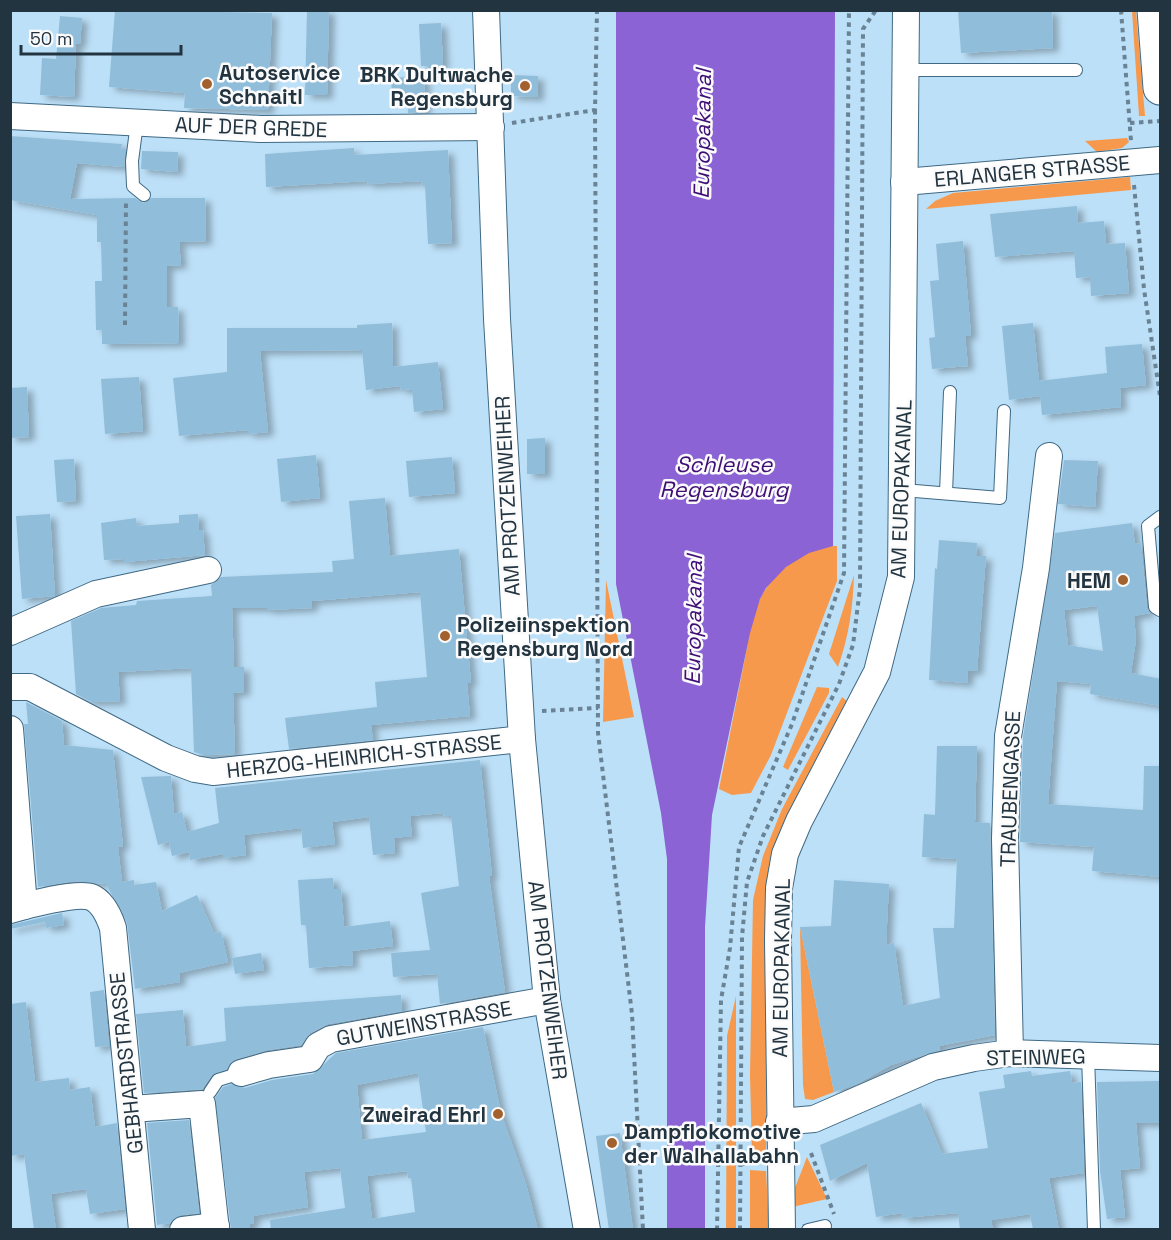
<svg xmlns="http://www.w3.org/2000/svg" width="1171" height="1240" viewBox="0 0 1171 1240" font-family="'Space Grotesk',sans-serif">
<defs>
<filter id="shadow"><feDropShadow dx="6" dy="4" stdDeviation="3" flood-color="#0004"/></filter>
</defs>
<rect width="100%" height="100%" fill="#bce0f8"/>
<!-- green -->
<g fill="#f7994c">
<path d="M1132 11H1136L1145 116H1139Z"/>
<path d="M1127 138 1129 142 1122 148 1097 152 1085 141Z"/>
<path d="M1130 177 1131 190 926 209 935 201 953 193Z"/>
<path d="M837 546V581L771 755 751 793 732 795 719 789C727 749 735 708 743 668 748 645 750 619 761 597 774 572 807 544 837 546Z"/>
<path d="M854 575C853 607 849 636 838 667L829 654Z"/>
<path d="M606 580 634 717 603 722Z"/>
<path d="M817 687 829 688V693L788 770 783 767Z"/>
<path d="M842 697 847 701 798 794 769 864 766 1159 752 1156 750 1075 753 900 763 856 782 809Z"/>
<path d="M800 927 834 1092 813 1100 805 1099 803 1085Z"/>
<path d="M736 996V1229L726 1230 727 1036Z"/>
<path d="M807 1157 827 1199 792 1207 793 1193Z"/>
<path d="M750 1170 766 1171 769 1229H750Z"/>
</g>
<!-- water -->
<path fill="#8b63d4" d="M616 11H835L833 546 809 553 786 567 766 588 760 599 750 633 712 815 705 927V1229H667V859L661 813 616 584Z"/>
<!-- building -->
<g fill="#90bdda" fill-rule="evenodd" filter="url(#shadow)">
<path d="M115 10 272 13 268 110 184 108 185 93 109 87Z"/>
<path d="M307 10H329L327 95H305Z"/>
<path d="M958 10H1052L1053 48 961 53Z"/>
<path d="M60 16 82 18 80 44H76L74 97 40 95 42 58 56 59Z"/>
<path d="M441 23 443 66H421L419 24Z"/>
<path d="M511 75 538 76V97L511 96Z"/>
<path d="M424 76 425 112 408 113 407 94 392 95 391 78Z"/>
<path d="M10 136 122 144 121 150H125L124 167 77 163 70 199 135 198 143 203 151 198H205L206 241 179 242 181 265 167 266V307H178L179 343 102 344V330H96L95 281H102L101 242H97V215L10 200Z"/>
<path d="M354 148V155L448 150 452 243 428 244 425 185H422L421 181 368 184 367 181 266 187 265 154Z"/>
<path d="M142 151 178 152 177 172 141 169Z"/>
<path d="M1077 206 1078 223 1104 221 1106 244 1125 243 1129 293 1091 296 1090 277 1076 278 1074 251 995 257 990 214Z"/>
<path d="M963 241 971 335 965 336 968 366 932 369 929 338 935 337 930 281 939 280 936 244Z"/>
<path d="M392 323 393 367 438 362 443 409 414 412 412 389 401 390 400 386 366 390 362 350 260 351 268 432 248 434V430L179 436 173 378 227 372V328H357V325Z"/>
<path d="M1033 323 1039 381 1107 373 1105 347 1142 344 1146 385 1120 388 1121 407 1042 415 1040 396 1009 400 1002 326Z"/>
<path d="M139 377 143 431 105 434 101 379Z"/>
<path d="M27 387 29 437 10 438V388Z"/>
<path d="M545 438V474H527V439Z"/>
<path d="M316 455 320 498 281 502 277 459Z"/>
<path d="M452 457 455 493 409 497 406 461Z"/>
<path d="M74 459 76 501 57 502 54 460Z"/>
<path d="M1064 460 1098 461 1095 507 1058 504Z"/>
<path d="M385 498 390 556 459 549 471 683H467L470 716 371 725 373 740 289 749 285 718 377 707 375 682 427 677 420 592 312 601V608L267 610V608H232L234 667H244V692L233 693 235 754 204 755 194 752 191 668 118 672 120 701 92 702 76 694 71 621 101 608 136 605 137 601 212 596 211 585 221 577 333 572 332 561 354 559 349 501Z"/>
<path d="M50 514 55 596 22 599 16 516Z"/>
<path d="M198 514 199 530H203L205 555 124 562V559L104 560 101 523 136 518 137 526 179 523V515Z"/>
<path d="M1132 523 1135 544 1141 543 1147 608 1150 613 1134 616 1136 640 1131 673 1161 679V706L1090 694 1091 684 1057 681 1048 804 1143 810 1144 766H1161V877L1092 871 1094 847 1020 842 1023 737 1055 533ZM1097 606 1103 651 1068 645 1064 610Z"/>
<path d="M939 540 977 543 976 556H986L977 671H968L967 683 929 680 935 568 937 569Z"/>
<path d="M26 702 62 721 64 745 113 750 123 846 118 847 122 882 134 880V885L156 882 162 911 197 895 214 933 221 932 228 962 179 973 180 982 135 989 127 923 106 884 74 881 38 887 24 724H28Z"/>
<path d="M937 746H977L975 822 990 823 995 1035 939 1046 940 1050 891 1065 857 1084 834 1092 800 927 831 926 834 880 889 884 886 945 894 943 903 1006 940 998 933 928H954L957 859 922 857 924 814 935 815Z"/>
<path d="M480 760 492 876H489L505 992 440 1004 437 974 393 977 391 953 430 950 421 893 459 886 451 816H444L443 813 410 816 412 836 394 838 395 853 373 855 369 817 332 822 335 844 303 848 301 828 244 835 246 855 223 858V854L190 860 189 852 172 856 169 842 158 845 141 777 171 776 174 814 182 812 187 832 219 823 215 788Z"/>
<path d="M333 878 334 889H341L344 927 390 921 393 946 352 951 353 965 309 968 306 925H301L298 880Z"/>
<path d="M62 913 64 925 46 928 45 922 10 929V925Z"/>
<path d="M261 953 264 970 235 974 232 958Z"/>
<path d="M104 990 109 1046 95 1047 90 992Z"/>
<path d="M401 995 402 1011 328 1024 310 1033 301 1045 267 1050 237 1059 227 1069 212 1075 202 1089 144 1093 136 1014 183 1010 186 1047 226 1041 224 1008Z"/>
<path d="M26 1002 35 1082 69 1078 70 1090 90 1087 95 1127 117 1123 125 1209 90 1214 86 1189 51 1194 56 1230H34L24 1154 10 1156V1004Z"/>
<path d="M483 1027 501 1113 526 1184 538 1230H271L270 1220 345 1208 340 1168 304 1172 308 1207 253 1216 254 1223 249 1224 250 1230H231L215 1098 223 1087 232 1084 245 1088 272 1080 313 1074 336 1053ZM418 1073 426 1132 362 1140 357 1085ZM407 1171 408 1178H411L415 1212 372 1219 367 1176Z"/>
<path d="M1031 1071 1032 1076 1070 1071 1072 1083 1081 1082 1084 1173 1049 1178 1059 1230H1033L1030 1214 991 1220 993 1230H960L958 1213 902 1218 903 1213 876 1217 867 1163 830 1181 820 1145 921 1103 942 1154 988 1148 979 1092 1005 1088 1003 1075Z"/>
<path d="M1160 1081 1161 1123H1136L1140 1168 1120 1170 1125 1217 1107 1219 1100 1171 1097 1082Z"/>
<path d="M189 1120 199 1213 181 1215 170 1223 157 1225 147 1123Z"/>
<path d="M620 1133 633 1230H609L596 1136Z"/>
</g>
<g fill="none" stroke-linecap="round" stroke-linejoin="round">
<!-- lane casing -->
<g stroke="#3f6984" stroke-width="14">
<g id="lane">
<path d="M905 70H1076"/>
<path d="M137 123 132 161 133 186 144 195"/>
<path d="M903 490 1000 498 1004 411"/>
<path d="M946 493 950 392"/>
<path d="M1160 517 1148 526 1155 607 1160 610"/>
<path d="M1088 1056 1094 1230"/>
<path d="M210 1092 218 1080 241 1073"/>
<path d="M808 1230 825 1226"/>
</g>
</g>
<!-- street casing -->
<g stroke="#3f6984" stroke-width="28">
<g id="street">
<path d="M486 10 497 319 522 739 547 1000 587 1230"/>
<path d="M10 116 261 129 491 127"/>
<path d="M904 182 1160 160"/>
<path d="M10 632 96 594 208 570"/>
<path d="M10 687H30L166 758 195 769 213 772 522 739"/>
<path d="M10 729 24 906"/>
<path d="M10 910C27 905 76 892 91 897 103 902 109 916 113 928L142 1230"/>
<path d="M1010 1053 1005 839 1008 736 1036 568 1049 456"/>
<path d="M241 1073 269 1065 310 1059 318 1046 331 1039 547 1000"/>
<path d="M131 1109 202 1104 216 1230"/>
<path d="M779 1122 814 1119 933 1067 974 1058 1010 1053 1160 1058"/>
<path d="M183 1230 216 1226"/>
<path d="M782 1230 778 940 779 888 785 854 799 821 877 672 901 577 906 10"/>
</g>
</g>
<!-- secondary casing -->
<g stroke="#3f6984" stroke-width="35">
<path id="secondary" d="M1154 10 1160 88"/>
</g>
<!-- path -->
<g stroke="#698395" stroke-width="4" stroke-dasharray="4.5 4.5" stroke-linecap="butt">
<path d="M1121 10 1131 141"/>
<path d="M595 110 598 733 632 1014 643 1230"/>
<path d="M512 123 595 110 597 10"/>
<path d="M1130 123 1160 121"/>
<path d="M1134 185 1144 289 1160 396"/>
<path d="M125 325 126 200"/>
<path d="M542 711 598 708"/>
<path d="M811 1153 834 1214"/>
<path d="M741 1164 758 1162"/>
<path d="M717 1230 721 1000 730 948 739 847 792 724 844 573 849 10"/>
<path d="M740 1230 742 937 747 882 763 836 839 684 853 645 860 588 863 29 876 10"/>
</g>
<!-- lane -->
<use href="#lane" stroke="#fff" stroke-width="12"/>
<!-- street -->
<use href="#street" stroke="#fff" stroke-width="26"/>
<!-- secondary -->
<use href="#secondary" stroke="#fff" stroke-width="33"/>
</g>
<!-- markers -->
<g fill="#a3622d" stroke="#fbfbfb" stroke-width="2">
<circle cx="207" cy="84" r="6"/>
<circle cx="525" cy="86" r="6"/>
<circle cx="1123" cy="580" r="6"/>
<circle cx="445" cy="636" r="6"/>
<circle cx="498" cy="1114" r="6"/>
<circle cx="612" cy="1143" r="6"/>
</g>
<g text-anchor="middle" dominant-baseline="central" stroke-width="5" stroke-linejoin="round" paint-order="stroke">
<!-- poi labels -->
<g font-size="21" font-weight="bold" fill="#223440" stroke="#fbfbfb" text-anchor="start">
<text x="219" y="72">Autoservice<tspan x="219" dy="24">Schnaitl</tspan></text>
<text x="513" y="74" text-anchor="end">BRK Dultwache<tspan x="513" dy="24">Regensburg</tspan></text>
<text x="1111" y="580" text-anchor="end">HEM</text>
<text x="457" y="624">Polizeiinspektion<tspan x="457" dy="24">Regensburg Nord</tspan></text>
<text x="486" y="1114" text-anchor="end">Zweirad Ehrl</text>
<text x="624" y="1131">Dampflokomotive<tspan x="624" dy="24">der Walhallabahn</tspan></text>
</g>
<!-- street labels -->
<g font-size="21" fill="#223440" stroke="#fbfbfb">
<text transform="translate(251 127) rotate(2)">AUF DER GREDE</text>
<text transform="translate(1032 171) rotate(-5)">ERLANGER STRASSE</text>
<text transform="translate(901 489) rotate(-88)">AM EUROPAKANAL</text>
<text transform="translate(507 496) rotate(-93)">AM PROTZENWEIHER</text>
<text transform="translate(364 756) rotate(-6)">HERZOG-HEINRICH-STRASSE</text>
<text transform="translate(1010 789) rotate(-88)">TRAUBENGASSE</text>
<text transform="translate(781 968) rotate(-89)">AM EUROPAKANAL</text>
<text transform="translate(548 980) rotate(83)">AM PROTZENWEIHER</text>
<text transform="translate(424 1023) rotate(-10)">GUTWEINSTRASSE</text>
<text transform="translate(1036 1057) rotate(-1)">STEINWEG</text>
<text transform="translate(126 1063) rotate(-96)">GEBHARDSTRASSE</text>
</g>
<!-- water labels -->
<g font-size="22" font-style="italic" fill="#3f0d76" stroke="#fbfbfb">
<text transform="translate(702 134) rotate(-89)">Europakanal</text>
<text x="724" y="464">Schleuse<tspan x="724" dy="25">Regensburg</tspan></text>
<text transform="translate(693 620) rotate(-89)">Europakanal</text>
</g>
</g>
<!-- border -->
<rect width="1171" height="1240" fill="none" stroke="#223440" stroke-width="24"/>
<!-- scale -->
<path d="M21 45v9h160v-9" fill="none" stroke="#223440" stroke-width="3"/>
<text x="30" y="45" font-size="18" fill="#223440" stroke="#fbfbfb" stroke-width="4.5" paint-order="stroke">50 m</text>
</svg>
